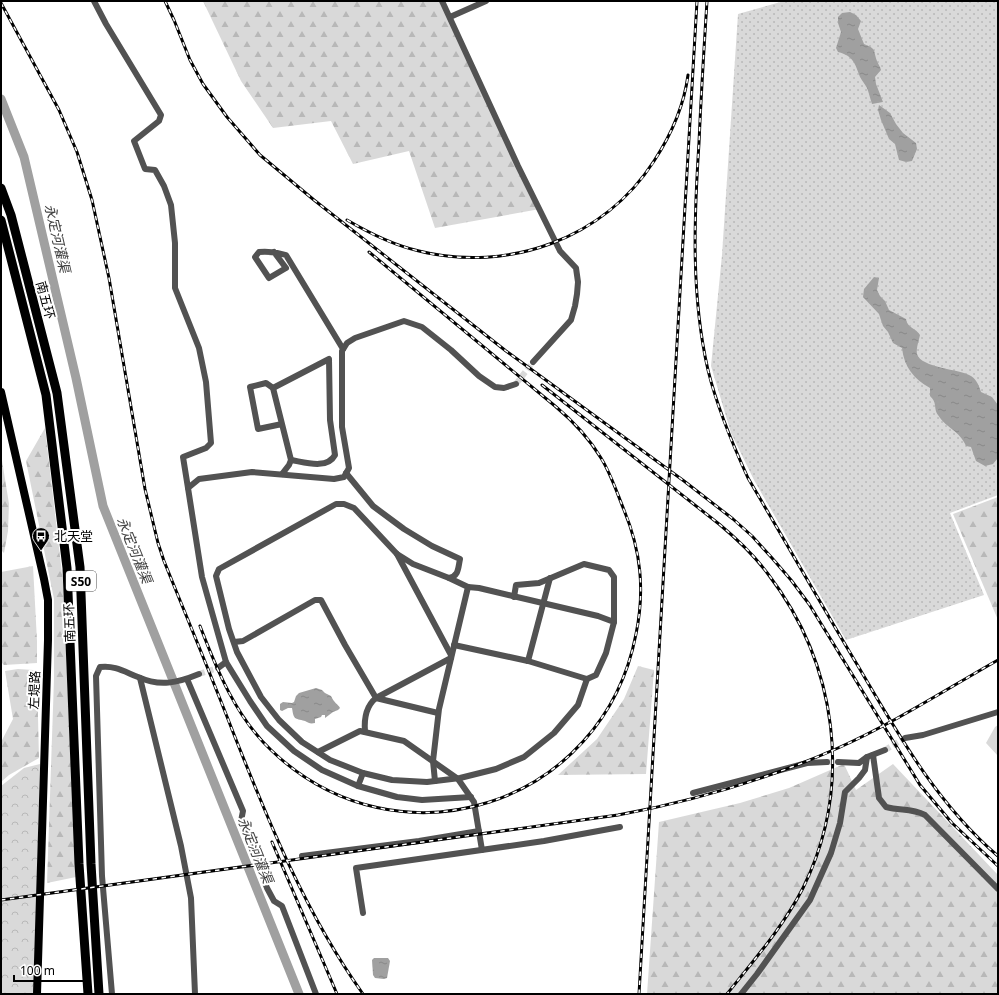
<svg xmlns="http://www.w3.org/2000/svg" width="999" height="995" viewBox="0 0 999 995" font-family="'Noto Sans','Noto Sans SC',sans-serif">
<defs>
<pattern id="grass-dots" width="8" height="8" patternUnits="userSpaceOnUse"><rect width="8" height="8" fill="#d9d9d9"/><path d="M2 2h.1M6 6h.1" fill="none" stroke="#b8b8b8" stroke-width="1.8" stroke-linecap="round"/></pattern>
<pattern id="forest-firs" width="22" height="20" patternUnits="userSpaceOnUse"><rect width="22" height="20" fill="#d9d9d9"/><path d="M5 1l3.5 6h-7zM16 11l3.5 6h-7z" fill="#b8b8b8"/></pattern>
<pattern id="park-crowns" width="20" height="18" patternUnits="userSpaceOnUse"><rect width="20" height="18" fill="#d9d9d9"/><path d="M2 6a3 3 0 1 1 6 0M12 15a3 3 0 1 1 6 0" fill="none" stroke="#b8b8b8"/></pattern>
<pattern id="water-ripples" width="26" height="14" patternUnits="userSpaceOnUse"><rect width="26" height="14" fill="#a0a0a0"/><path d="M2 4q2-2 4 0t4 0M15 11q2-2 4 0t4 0" fill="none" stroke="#888"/></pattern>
</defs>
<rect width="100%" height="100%" fill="#fff"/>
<!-- grass -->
<path fill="url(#grass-dots)" d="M784 1H998V495L950 513 984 595 846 640 754 480 731 433 711 366 722 255 738 14Z"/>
<!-- forest -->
<g fill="url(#forest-firs)">
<path d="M203 1H443L540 209 435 228 409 151 353 164 331 121 273 128 241 81Z"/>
<path d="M45 428 63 582 76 877 47 883 54 679V599L26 461Z"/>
<path d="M1 454 9 504 8 531 4 553 1 550Z"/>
<path d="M998 497V620L953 514Z"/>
<path d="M33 566 37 641V663L4 665 1 662V572Z"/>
<path d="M638 666 654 670 646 774 558 775 597 739 624 699Z"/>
<path d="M18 669 33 670 37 677 39 758 9 775 1 782V742L13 719 5 671Z"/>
<path d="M844 764 856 790 893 764 998 875V994H647L659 822 740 803 789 788Z"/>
</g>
<!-- park -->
<path fill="url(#park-crowns)" d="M40 764 34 994H1V786L24 768Z"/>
<!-- pitch -->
<path fill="#d9d9d9" d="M998 725V756L986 743 995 727Z"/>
<!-- water -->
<g fill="url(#water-ripples)">
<path d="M850 12 856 15 861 21 858 29 864 44C877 49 873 50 877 61 878 64 880 66 881 70L875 77 876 84 883 102 872 104C870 98 869 93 867 88 865 84 862 81 860 77 855 64 854 56 838 52L836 48 841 32 838 23V17L842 13Z"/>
<path d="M879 105 890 113 896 124 903 133 916 143 917 149 912 161 906 162 899 160 895 144 889 139 881 120 878 110Z"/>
<path d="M874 277 879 278 877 290 880 296 885 301 889 310 906 319C907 328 916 328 920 335 919 340 916 348 917 354 921 368 960 369 971 376 977 380 979 386 981 392L992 397 998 405V458L993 464 985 466 976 461 971 447 966 446C960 431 946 428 938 415 933 408 938 404 930 396V388C914 379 904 367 902 348L893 343 888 332 883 326 879 314 863 297 864 289Z"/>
<path d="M316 688 322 690 325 693 331 696C334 703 338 704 340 708L338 710 333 712 325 718V715H322L321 717 315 719V723C310 724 309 723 305 721 294 718 294 720 292 708H288L282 711 280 710V704L283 702 292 703 294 702 296 696 299 693Z"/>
<path d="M374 958H388L390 961 387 978 384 979 375 978 373 975 372 960Z"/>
</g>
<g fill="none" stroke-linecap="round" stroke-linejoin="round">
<!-- river -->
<path stroke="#a0a0a0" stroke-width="9" d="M1 99 24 157 76 378 103 506 299 994"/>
<!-- minor-tunnel -->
<g stroke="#d9d9d9" stroke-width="6" stroke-dasharray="6 3" stroke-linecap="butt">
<path d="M516 384 533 362"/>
<path d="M199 674 218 668"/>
<path d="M885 750 905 738"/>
<path d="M827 762H838"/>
</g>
<!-- minor -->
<g stroke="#525252" stroke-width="6">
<path d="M94 1 106 24 161 115 159 121 134 141 145 169 155 170 164 186 171 205 175 243V288L199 348 206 382 211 443 206 448 183 457 188 488"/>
<path d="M442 1 518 166 560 251 576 268 578 282 577 294 575 306 571 320 533 362"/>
<path d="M450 17 486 1"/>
<path d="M274 252 286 268 269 278 255 257 259 252C270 251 276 252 286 255L343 349"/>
<path d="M273 388 329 359 330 420 335 455C327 470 304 462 291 460"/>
<path d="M346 473 373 506 404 529 432 546 460 559C458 568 459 576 449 578L413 564 397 554 354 508 344 504H336L219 569 216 576 229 629 237 652 261 697 279 720 302 742 330 760 363 773 392 780 427 782 460 778 496 769 524 757 554 733 578 705 587 679 596 675 606 653 614 622 598 616 479 588 468 587"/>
<path d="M282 474 289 465 291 460 273 388 266 383 250 387 258 429 282 424"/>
<path d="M397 554 451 655"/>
<path d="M514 597 516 585 539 583 584 564 609 570 614 577V622"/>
<path d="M234 642 243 641 315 600H321L345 645 376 698 451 658"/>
<path d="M454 645 528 661 587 679"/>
<path d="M528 661 550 578"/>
<path d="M218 668 226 662"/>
<path d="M140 678 181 846 191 898 195 994"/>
<path d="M187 679 243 811 241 821 267 888 274 901 282 906 316 994"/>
<path d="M365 732C364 720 366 706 376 698L438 713"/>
<path d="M905 738 923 735 998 712"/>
<path d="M318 752 360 731 404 741 458 779 474 802 482 850"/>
<path d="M873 755 879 798 886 807C901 811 911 808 925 815L998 889"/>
<path d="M838 762 859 763 867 757 885 750"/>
<path d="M435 781 433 761 439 709 468 587 449 578"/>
<path d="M358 786 363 773"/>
<path d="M693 793 807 763 827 762"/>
<path d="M471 797 422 800 397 797 358 786 322 770 294 751 267 726 250 701 226 662 202 577 188 488 199 479 252 472 334 479 344 477 349 468 342 427V351L347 343 355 338 404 321 422 327 451 350 479 376 495 387 504 388 516 384"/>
<path d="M302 856 419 841 479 831"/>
<path d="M363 913 356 868 544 841 620 827"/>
<path d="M112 994 102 876 96 676 100 667C115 665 125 672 138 677 160 687 177 683 199 674"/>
<path d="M741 994 757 974 810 900 831 853 840 823 845 792 859 778 865 770 867 757"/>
</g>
<!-- major -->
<path stroke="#000" stroke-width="8" d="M1 392 44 579 48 600V640L37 994"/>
<!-- highway -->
<g stroke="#000" stroke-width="9">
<path d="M1 188 11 215 57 393 80 567 91 864 99 994"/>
<path d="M1 220 46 395 67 568 79 864 88 994"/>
</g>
<!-- rail casing -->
<g stroke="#000" stroke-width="3">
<g id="rail">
<path d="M165 1 174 20 190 60 203 84 227 117 260 155 314 200 506 351 684 481 733 519 752 536 772 558 791 580 809 604 920 785 952 823 998 866"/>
<path d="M707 1C704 48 701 96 699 143 694 219 691 296 708 370 717 407 732 443 748 478 785 541 821 604 858 666 898 734 937 804 998 856"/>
<path d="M1 3 59 110 77 152 92 200 109 278 145 489 158 543 164 561C187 618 211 675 233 732 269 823 306 914 363 994"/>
<path d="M347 220C369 233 393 245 419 251 508 273 604 239 654 161 671 135 684 106 688 75"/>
<path d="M542 385 719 524C737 539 754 555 768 574 837 664 854 785 803 888 783 927 754 960 727 994"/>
<path d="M200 626C217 670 236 717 271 750 398 872 603 806 636 634 645 590 641 551 624 510 617 493 611 474 601 458 589 438 573 421 555 406L369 252"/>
<path d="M272 842 337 994"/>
<path d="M1 900 618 815C694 801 768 779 838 748 894 723 945 690 998 660"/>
<path d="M639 994 697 1"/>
</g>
</g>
<!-- rail -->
<use href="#rail" stroke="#fff" stroke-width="1.5" stroke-dasharray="4.5" stroke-linecap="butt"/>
</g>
<!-- icons -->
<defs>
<g id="bus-pin" transform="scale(0.9)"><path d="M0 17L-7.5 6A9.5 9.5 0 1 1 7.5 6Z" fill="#000" stroke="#fff"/><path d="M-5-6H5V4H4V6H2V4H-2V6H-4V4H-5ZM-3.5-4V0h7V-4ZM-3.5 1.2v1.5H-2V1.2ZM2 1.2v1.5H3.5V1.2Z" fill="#fff"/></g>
</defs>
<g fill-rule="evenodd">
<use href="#bus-pin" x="41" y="536"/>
</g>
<g text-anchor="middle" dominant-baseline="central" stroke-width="4" stroke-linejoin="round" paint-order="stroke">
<!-- shield labels -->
<rect fill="#fff" stroke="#4c4c4c" stroke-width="1" x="66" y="571" width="30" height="20" rx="3"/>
<g font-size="12" font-weight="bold" fill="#000">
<text x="81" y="581">S50</text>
</g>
<!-- street labels -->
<g font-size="13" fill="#000" stroke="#fff">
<text transform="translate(46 300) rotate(75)">南五环</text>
<text transform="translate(69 623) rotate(-92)">南五环</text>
<text transform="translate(34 690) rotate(-88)">左堤路</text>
</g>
<!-- poi labels -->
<g font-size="13" fill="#000" stroke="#fff" text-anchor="start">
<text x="54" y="536">北天堂</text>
</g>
<!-- water labels -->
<g font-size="14" font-style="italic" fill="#414141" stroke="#fff">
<text transform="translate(58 238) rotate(77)">永定河灌渠</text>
<text transform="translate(135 550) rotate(68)">永定河灌渠</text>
<text transform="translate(256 850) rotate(68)">永定河灌渠</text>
</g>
</g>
<!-- border -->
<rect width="999" height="995" fill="none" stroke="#000000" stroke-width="4"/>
<!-- scale -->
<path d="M14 975v6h73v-6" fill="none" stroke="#000000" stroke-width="2"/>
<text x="20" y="975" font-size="12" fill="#000000" stroke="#ffffff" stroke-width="3" paint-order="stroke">100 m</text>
</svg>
